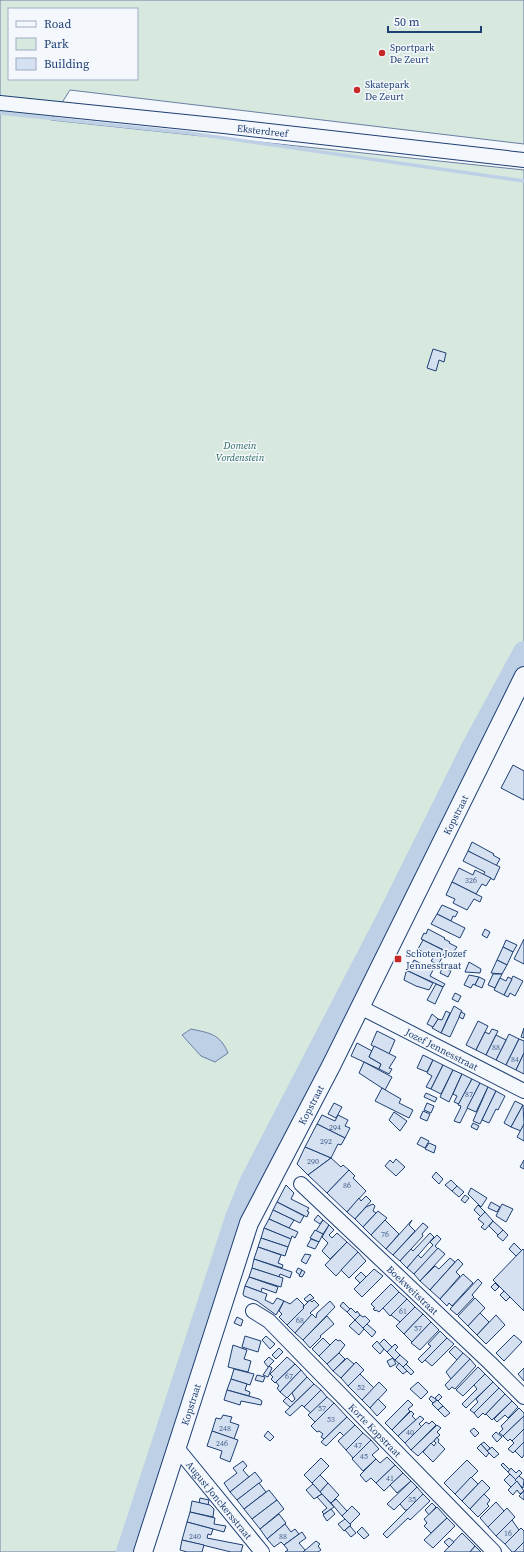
<svg xmlns="http://www.w3.org/2000/svg" width="524" height="1552" viewBox="0 0 524 1552" font-family="'Source Serif 4',serif">
<rect width="100%" height="100%" fill="#f4f7fb"/>
<!-- green -->
<path fill="#d7e8df" stroke="#687fa3" fill-rule="evenodd" d="M0 0H524V144L70 90 51 120 524 170V645L255 1182 208 1315 131 1552H0ZM9 9H137V79H9Z"/>
<!-- water -->
<path fill="#bed0e5" stroke="#687fa3" d="M191 1029C210 1033 220 1034 228 1053L215 1062 201 1056 182 1035Z"/>
<g fill="none" stroke-linecap="round" stroke-linejoin="round">
<!-- stream -->
<path stroke="#bed0e5" stroke-width="3.5" d="M0 113 189 133 524 181"/>
<!-- river -->
<path stroke="#bed0e5" stroke-width="22" d="M127 1552 236 1218 251 1181 389 915 473 746 524 652"/>
</g>
<!-- building -->
<g fill="#d5e0f0" stroke="#1d3f73">
<path d="M433 349 446 353 444 362 439 360 436 371 427 368Z"/>
<path d="M513 765 524 771V800L501 788Z"/>
<path d="M472 842 494 854 493 855 500 859 496 866 468 851Z"/>
<path d="M468 851 500 867 494 880 483 875 485 872 463 861Z"/>
<path d="M459 868 473 875 475 870 491 878 486 886 482 884 476 894 452 882Z"/>
<path d="M452 882 482 897 480 902 474 899 467 910 453 903 455 899 446 895Z"/>
<path d="M442 905 458 912 455 917 453 916 451 921 437 914Z"/>
<path d="M437 914 465 928 460 938 431 924Z"/>
<path d="M428 929 445 938 444 939 450 942 449 943 457 947 452 954 421 939 424 933 426 934Z"/>
<path d="M485 929 490 932 487 938 482 935Z"/>
<path d="M524 939V964L514 959Z"/>
<path d="M423 940 449 953 447 956 444 954 438 965 431 961 433 958 418 949Z"/>
<path d="M506 940 517 945 513 952 503 947Z"/>
<path d="M503 947 513 952 507 965 497 960Z"/>
<path d="M414 960 433 970 430 976 445 984 443 987 408 971Z"/>
<path d="M497 960 507 965 502 974 491 973Z"/>
<path d="M469 962 481 969 480 973 465 972Z"/>
<path d="M443 967 451 971 448 977 440 973Z"/>
<path d="M408 971 433 983 429 990 416 986 404 980 406 972H407Z"/>
<path d="M493 974H502L495 988 488 985Z"/>
<path d="M469 975 479 977 475 985 473 984 471 988 464 985Z"/>
<path d="M513 976 523 981 515 996 510 993 508 997 504 995Z"/>
<path d="M479 977 485 980 482 988 475 985Z"/>
<path d="M508 977 512 979 504 995 494 990 500 978 506 981Z"/>
<path d="M436 984 443 987 435 1004 427 1000Z"/>
<path d="M455 993 461 996 458 1002 452 999Z"/>
<path d="M454 1006 462 1011 450 1037 441 1033Z"/>
<path d="M446 1011 450 1013 441 1033 432 1028 438 1019 442 1020Z"/>
<path d="M461 1012 465 1014 463 1019 459 1017Z"/>
<path d="M432 1014 438 1019 433 1027 427 1024Z"/>
<path d="M478 1021 488 1026 476 1050 466 1045Z"/>
<path d="M524 1028V1038L521 1037Z"/>
<path d="M492 1029 498 1031 486 1055 476 1050 485 1032 489 1034Z"/>
<path d="M377 1031 395 1040 389 1054 371 1045Z"/>
<path d="M509 1034 519 1039 506 1065 496 1060Z"/>
<path d="M496 1035 506 1040 496 1060 486 1055Z"/>
<path d="M519 1039 524 1041V1053L516 1070 506 1065Z"/>
<path d="M357 1043 372 1051 369 1057 381 1064 379 1069 351 1056Z"/>
<path d="M374 1046 396 1057 389 1068 392 1069 389 1074 379 1069 381 1064 369 1057Z"/>
<path d="M524 1053V1074L516 1070Z"/>
<path d="M423 1055 433 1060 427 1072 417 1068Z"/>
<path d="M433 1060 443 1065 431 1089 426 1087 432 1076 427 1073Z"/>
<path d="M364 1062 392 1077 385 1090 359 1073Z"/>
<path d="M443 1065 453 1070 441 1094 431 1089Z"/>
<path d="M453 1070 462 1074 449 1102 440 1097Z"/>
<path d="M462 1074 472 1079 459 1104 454 1102 457 1096 453 1094Z"/>
<path d="M472 1079 480 1083 460 1123 454 1121 460 1109 461 1106 458 1105Z"/>
<path d="M480 1083 488 1087 476 1112 467 1108Z"/>
<path d="M488 1087 496 1091 480 1124 473 1121Z"/>
<path d="M382 1088 401 1099 399 1103 413 1110 409 1118 375 1101Z"/>
<path d="M496 1091 505 1096 498 1110 496 1109 489 1123 482 1120Z"/>
<path d="M426 1093 437 1098 435 1102 424 1097Z"/>
<path d="M515 1101 523 1105 511 1127 504 1123Z"/>
<path d="M334 1103 342 1107 336 1118 328 1114Z"/>
<path d="M427 1103 434 1106 431 1113 424 1110Z"/>
<path d="M523 1105 524 1124 521 1131 511 1127Z"/>
<path d="M423 1111 430 1114 427 1121 420 1118Z"/>
<path d="M394 1112 407 1121 400 1131 389 1120Z"/>
<path d="M322 1115 335 1121 338 1115 348 1120 345 1126 350 1128 345 1138 317 1124Z"/>
<path d="M473 1123 479 1126 477 1130 471 1127Z"/>
<path d="M317 1124 345 1138 341 1145 338 1144 331 1158 305 1147Z"/>
<path d="M524 1124V1141L517 1137Z"/>
<path d="M421 1137 429 1141 425 1148 417 1144Z"/>
<path d="M429 1143 436 1146 434 1153 425 1149Z"/>
<path d="M305 1147 331 1158 308 1175 297 1164Z"/>
<path d="M331 1158 341 1167 343 1165 349 1170 327 1193 308 1175Z"/>
<path d="M396 1159 405 1167 396 1176 385 1166 390 1160 393 1163Z"/>
<path d="M524 1160V1169L520 1167Z"/>
<path d="M349 1170 355 1176 353 1178 366 1191 347 1212 327 1193Z"/>
<path d="M436 1172 443 1179 439 1184 432 1177Z"/>
<path d="M451 1180 457 1186 452 1191 445 1185Z"/>
<path d="M286 1185 294 1193 291 1199 309 1208 307 1211 309 1212 307 1217 277 1202Z"/>
<path d="M457 1186 464 1192 459 1197 452 1191Z"/>
<path d="M471 1188 487 1198 481 1207 468 1194Z"/>
<path d="M465 1195 469 1198 465 1203 461 1200Z"/>
<path d="M366 1196 371 1201 355 1219 347 1212 359 1198 361 1201Z"/>
<path d="M277 1202 304 1216 300 1223 273 1210Z"/>
<path d="M491 1202 500 1207 497 1212 488 1208Z"/>
<path d="M373 1204 375 1206 373 1211 376 1213 363 1227 355 1219 366 1207Z"/>
<path d="M502 1204 513 1209 506 1222 496 1216Z"/>
<path d="M478 1205 485 1212 481 1217 474 1210Z"/>
<path d="M273 1210 294 1220 289 1228 269 1219Z"/>
<path d="M378 1211 387 1218 371 1235 363 1227Z"/>
<path d="M485 1212 493 1221 485 1230 481 1227 484 1224 478 1219Z"/>
<path d="M318 1215 323 1220 320 1224 314 1220Z"/>
<path d="M269 1219 298 1232 295 1238 292 1236 291 1239 264 1228Z"/>
<path d="M323 1220 329 1225 323 1234 316 1231Z"/>
<path d="M385 1220 399 1234 386 1249 371 1235Z"/>
<path d="M412 1220 409 1225 415 1231 393 1255 386 1249Z"/>
<path d="M493 1221 503 1230 498 1235 489 1226Z"/>
<path d="M423 1223 428 1227 422 1234 423 1236 400 1261 393 1255Z"/>
<path d="M329 1225 334 1230 329 1235 332 1238 337 1233 347 1242 330 1259 322 1251 328 1243 322 1237Z"/>
<path d="M264 1228 291 1239 288 1247 261 1238Z"/>
<path d="M315 1230 323 1234 319 1242 310 1238Z"/>
<path d="M503 1230 508 1235 503 1241 497 1236Z"/>
<path d="M430 1233 434 1237 407 1268 400 1261 411 1249 413 1251Z"/>
<path d="M437 1235 441 1239 435 1246 438 1249 414 1274 407 1268 418 1255 421 1258 433 1245 430 1242Z"/>
<path d="M261 1238 288 1247 285 1256 258 1247Z"/>
<path d="M311 1239 319 1242 315 1249 307 1246Z"/>
<path d="M347 1242 358 1252 336 1276 325 1265Z"/>
<path d="M514 1243 522 1251 516 1256 509 1249Z"/>
<path d="M258 1247 281 1255 278 1263 283 1265 282 1268 254 1259Z"/>
<path d="M438 1248 445 1254 420 1281 414 1274Z"/>
<path d="M523 1249 524 1250V1311L493 1280Z"/>
<path d="M358 1252 366 1261 349 1278 341 1270Z"/>
<path d="M305 1254 311 1255 306 1264 301 1261Z"/>
<path d="M450 1258 455 1262 430 1290 420 1281 435 1266 439 1269Z"/>
<path d="M254 1259 292 1272 290 1278 280 1274 279 1277 252 1268Z"/>
<path d="M458 1259 463 1264 456 1272 460 1276 440 1299 430 1290Z"/>
<path d="M252 1268 283 1278 281 1287 249 1277Z"/>
<path d="M298 1268 302 1270 300 1275 296 1272Z"/>
<path d="M374 1269 383 1276 362 1297 354 1289Z"/>
<path d="M302 1270 305 1272 302 1277 299 1276Z"/>
<path d="M361 1272 366 1277 360 1283 355 1278Z"/>
<path d="M463 1274 473 1283 452 1306 449 1303 447 1306 440 1299Z"/>
<path d="M249 1277 278 1287 276 1293 262 1288 261 1292 245 1286Z"/>
<path d="M478 1279 482 1283 472 1295 474 1297 457 1315 450 1309Z"/>
<path d="M495 1283 499 1287 495 1291 491 1287Z"/>
<path d="M391 1284 399 1292 379 1312 376 1310 375 1311 373 1309 375 1308 371 1304Z"/>
<path d="M245 1286 267 1294 265 1300 273 1304 277 1298 284 1301 276 1315 257 1301 244 1296 243 1294Z"/>
<path d="M504 1291 510 1297 506 1301 500 1295Z"/>
<path d="M399 1292 407 1299 390 1316 383 1308Z"/>
<path d="M310 1294 314 1298 307 1302 304 1299Z"/>
<path d="M297 1298 304 1305 303 1307 304 1308 287 1325 279 1317 282 1314 279 1311 284 1301 290 1304Z"/>
<path d="M475 1298 485 1308 468 1326 458 1316Z"/>
<path d="M407 1299 415 1307 400 1322 391 1315Z"/>
<path d="M310 1300 312 1302 314 1300 319 1305 310 1313 312 1315 295 1333 287 1325 304 1308 303 1307Z"/>
<path d="M330 1301 335 1307 303 1340 295 1333 312 1314 316 1318 317 1313Z"/>
<path d="M343 1302 350 1309 347 1312 340 1306Z"/>
<path d="M415 1307 423 1314 404 1334 396 1326Z"/>
<path d="M351 1308 356 1313 357 1311 360 1315 355 1320 347 1312Z"/>
<path d="M480 1313 489 1322 477 1335 468 1326Z"/>
<path d="M423 1314 431 1322 412 1342 404 1334Z"/>
<path d="M360 1315 363 1317 365 1316 370 1321 363 1328 355 1320Z"/>
<path d="M496 1315 505 1325 486 1344 477 1335Z"/>
<path d="M327 1316 334 1324 320 1336 321 1337 310 1348 303 1340Z"/>
<path d="M237 1317 243 1320 241 1326 234 1323Z"/>
<path d="M355 1320 364 1329 359 1335 349 1326Z"/>
<path d="M431 1322 439 1330 420 1350 411 1343Z"/>
<path d="M367 1324 376 1332 372 1337 363 1328Z"/>
<path d="M440 1331 447 1338 422 1363 418 1359 431 1346 428 1344Z"/>
<path d="M514 1335 522 1342 504 1361 496 1353Z"/>
<path d="M245 1336 261 1341 258 1352 242 1347Z"/>
<path d="M266 1336 275 1344 270 1349 262 1340Z"/>
<path d="M323 1338 330 1345 319 1356 312 1349Z"/>
<path d="M447 1338 454 1344 432 1366 425 1360Z"/>
<path d="M336 1339 338 1341 340 1340 345 1345 339 1353 327 1364 319 1356Z"/>
<path d="M384 1339 392 1347 387 1352 379 1344Z"/>
<path d="M377 1341 384 1349 380 1354 372 1346Z"/>
<path d="M395 1344 398 1347 395 1350 400 1355 395 1360 387 1352Z"/>
<path d="M233 1345 247 1350 244 1359 251 1361 248 1372 228 1367Z"/>
<path d="M455 1346 463 1353 457 1360 449 1352Z"/>
<path d="M279 1348 283 1352 276 1359 272 1355Z"/>
<path d="M339 1353 345 1359 333 1371 327 1364Z"/>
<path d="M463 1353 470 1359 451 1379 446 1372Z"/>
<path d="M400 1355 408 1362 403 1367 395 1360Z"/>
<path d="M269 1357 274 1361 268 1367 264 1362Z"/>
<path d="M287 1357 295 1364 275 1383 271 1379 273 1377 270 1374Z"/>
<path d="M347 1358 354 1364 341 1378 333 1371Z"/>
<path d="M393 1358 396 1364 390 1367 387 1361Z"/>
<path d="M470 1359 476 1366 455 1389 452 1387 449 1390 445 1385Z"/>
<path d="M356 1362 364 1370 348 1386 341 1378Z"/>
<path d="M399 1363 407 1371 403 1374 396 1367Z"/>
<path d="M295 1364 301 1370 280 1392 277 1388 279 1386 276 1382Z"/>
<path d="M406 1364 414 1372 411 1375 403 1367Z"/>
<path d="M269 1366 272 1368 268 1377 263 1375Z"/>
<path d="M478 1367 485 1374 463 1396 456 1390Z"/>
<path d="M524 1368V1381L518 1374Z"/>
<path d="M234 1369 254 1374 250 1385 231 1379Z"/>
<path d="M301 1370 307 1377 287 1398 280 1392Z"/>
<path d="M360 1374 374 1388 362 1400 348 1386Z"/>
<path d="M485 1374 493 1382 466 1408 462 1404 477 1389 474 1385Z"/>
<path d="M257 1375 265 1377 263 1382 255 1380Z"/>
<path d="M307 1377 314 1384 290 1407 283 1401 287 1397 292 1402 295 1399 292 1393Z"/>
<path d="M231 1379 247 1384 245 1390 250 1392 249 1396 227 1390Z"/>
<path d="M379 1382 387 1390 370 1408 362 1400Z"/>
<path d="M418 1382 428 1392 421 1399 410 1389Z"/>
<path d="M493 1382 499 1388 474 1413 470 1410 478 1402 476 1399Z"/>
<path d="M314 1384 321 1390 304 1407 302 1405 290 1416 285 1412Z"/>
<path d="M499 1388 505 1394 485 1415 483 1413 478 1418 474 1413Z"/>
<path d="M227 1390 259 1399 262 1401 261 1405 241 1401 240 1405 224 1400Z"/>
<path d="M321 1390 327 1397 311 1413 304 1407Z"/>
<path d="M439 1394 442 1397 438 1401 435 1398Z"/>
<path d="M505 1394 512 1401 492 1420 486 1414Z"/>
<path d="M431 1396 437 1400 433 1403 429 1399Z"/>
<path d="M327 1397 334 1403 315 1422 308 1415Z"/>
<path d="M378 1399 386 1407 377 1416 370 1408Z"/>
<path d="M408 1400 413 1405 408 1409 410 1411 392 1430 385 1423Z"/>
<path d="M437 1400 443 1406 438 1410 432 1404Z"/>
<path d="M512 1401 518 1407 508 1418 505 1415 497 1422 494 1419Z"/>
<path d="M334 1403 347 1417 324 1439 321 1437 323 1434 319 1431 317 1432 311 1426Z"/>
<path d="M443 1406 450 1413 445 1417 438 1410Z"/>
<path d="M519 1408 524 1413V1416L503 1436 499 1433 503 1429 501 1426Z"/>
<path d="M411 1411 414 1414 412 1416 416 1420 398 1436 392 1430Z"/>
<path d="M223 1415 232 1417 230 1422 239 1425 234 1439 212 1431 216 1418 221 1419Z"/>
<path d="M420 1416 424 1419 419 1424 422 1427 405 1443 398 1436Z"/>
<path d="M524 1416V1429L512 1441 510 1439 508 1441 503 1436Z"/>
<path d="M347 1417 355 1425 344 1436 340 1432 326 1446 321 1442Z"/>
<path d="M432 1421 436 1425 411 1450 405 1443 426 1422 429 1424Z"/>
<path d="M355 1425 363 1433 346 1450 338 1441Z"/>
<path d="M437 1425 441 1428 437 1432 440 1435 418 1456 411 1450Z"/>
<path d="M474 1428 479 1433 475 1437 470 1431Z"/>
<path d="M524 1429V1442L513 1453 508 1449 514 1443 512 1441Z"/>
<path d="M212 1431 238 1440 230 1462 220 1458 222 1451 207 1446Z"/>
<path d="M268 1431 274 1437 270 1441 264 1436Z"/>
<path d="M496 1432 502 1437 497 1442 492 1436Z"/>
<path d="M363 1433 371 1440 353 1458 346 1450Z"/>
<path d="M437 1437 439 1440 438 1442 445 1449 433 1462 423 1452 431 1443 434 1446 436 1443 434 1441Z"/>
<path d="M371 1440 379 1449 372 1455 376 1459 363 1471 352 1459Z"/>
<path d="M484 1442 490 1448 487 1451 481 1444Z"/>
<path d="M524 1442V1455L522 1458 515 1451Z"/>
<path d="M481 1444 489 1453 486 1457 477 1448Z"/>
<path d="M492 1447 499 1454 494 1458 487 1451Z"/>
<path d="M387 1457 395 1465 376 1483 371 1478 366 1482 360 1475 376 1459 380 1463Z"/>
<path d="M321 1458 329 1466 312 1483 304 1475Z"/>
<path d="M467 1460 478 1471 455 1494 444 1483Z"/>
<path d="M243 1461 247 1466 243 1470 249 1477 230 1492 224 1483 237 1473 233 1468Z"/>
<path d="M503 1463 510 1470 508 1472 501 1465Z"/>
<path d="M395 1465 403 1473 384 1491 376 1483Z"/>
<path d="M511 1468 516 1473 519 1470 522 1473 515 1480 508 1472Z"/>
<path d="M255 1472 262 1481 237 1500 230 1492Z"/>
<path d="M403 1473 411 1481 397 1493 390 1485Z"/>
<path d="M510 1474 517 1481 511 1487 504 1480Z"/>
<path d="M320 1475 328 1483 320 1492 312 1483Z"/>
<path d="M519 1476 524 1480 523 1488 515 1480Z"/>
<path d="M471 1477 478 1484 462 1501 455 1494Z"/>
<path d="M482 1480 490 1488 470 1509 462 1501Z"/>
<path d="M411 1481 417 1487 394 1510 387 1504Z"/>
<path d="M517 1481 524 1491 520 1494 517 1490 513 1495 508 1490Z"/>
<path d="M259 1483 266 1492 244 1509 237 1500Z"/>
<path d="M328 1483 339 1495 331 1503 320 1492Z"/>
<path d="M313 1484 322 1494 314 1499 306 1490Z"/>
<path d="M417 1487 423 1494 407 1510H405L400 1504Z"/>
<path d="M269 1490 277 1500 252 1519 244 1509Z"/>
<path d="M524 1491V1500L519 1496Z"/>
<path d="M322 1494 334 1507 324 1514 322 1512 327 1508 317 1497Z"/>
<path d="M423 1494 430 1501 410 1520 408 1518 387 1538 383 1534Z"/>
<path d="M484 1494 490 1500 487 1504 489 1506 478 1517 470 1509Z"/>
<path d="M200 1498 209 1500 208 1505 199 1503Z"/>
<path d="M336 1499 347 1511 342 1516 331 1503Z"/>
<path d="M277 1500 284 1509 260 1529 252 1519Z"/>
<path d="M192 1501 210 1505 214 1509 213 1517 190 1512Z"/>
<path d="M496 1502 504 1511 488 1527 480 1518Z"/>
<path d="M432 1503 436 1507 429 1515 425 1510Z"/>
<path d="M352 1506 360 1514 350 1524 342 1516Z"/>
<path d="M437 1507 447 1518 431 1533 424 1526 427 1523 424 1519Z"/>
<path d="M507 1508 515 1517 496 1536 488 1527Z"/>
<path d="M331 1509 335 1514 327 1521 323 1515Z"/>
<path d="M190 1512 215 1518 214 1524 226 1526 224 1532 187 1522Z"/>
<path d="M279 1514 286 1523 267 1539 260 1529Z"/>
<path d="M447 1518 455 1526 433 1548 424 1540Z"/>
<path d="M345 1519 351 1525 344 1531 338 1524Z"/>
<path d="M512 1520 519 1530 505 1544 496 1536Z"/>
<path d="M187 1522 213 1529 211 1535 208 1534 207 1538 243 1545 241 1552H231L182 1540Z"/>
<path d="M285 1524 291 1532 295 1529 299 1534 284 1545 281 1542 274 1547 267 1539Z"/>
<path d="M350 1526 356 1533 351 1537 345 1530Z"/>
<path d="M362 1527 369 1535 364 1539 357 1532Z"/>
<path d="M521 1528 524 1531V1542L514 1552H512L505 1544Z"/>
<path d="M302 1532 306 1538 299 1543 305 1550 303 1552H285L288 1550 284 1545Z"/>
<path d="M462 1533 475 1546 470 1552H444Z"/>
<path d="M449 1538 454 1542 449 1547 444 1542Z"/>
<path d="M182 1540 204 1545 202 1552H187L180 1550Z"/>
<path d="M316 1541 320 1544 318 1546 321 1550 318 1552H303Z"/>
<path d="M524 1542V1552H514Z"/>
<path d="M475 1546 481 1552H470Z"/>
</g>
<g fill="none" stroke-linecap="round" stroke-linejoin="round">
<!-- minor casing -->
<g stroke="#1d3f73" stroke-width="16">
<g id="minor">
<path id="s1" d="M0 103 224 126 524 160"/>
<path id="s2" d="M360 1007 524 1091"/>
<path id="s3" d="M301 1184 490 1363 524 1397"/>
<path id="s4" d="M253 1311 269 1321 494 1552"/>
<path id="s5" d="M177 1448 262 1552"/>
</g>
</g>
<!-- major casing -->
<g stroke="#1d3f73" stroke-width="20">
<g id="major">
<path id="s6" d="M143 1552 249 1223 331 1066 524 676"/>
</g>
</g>
<!-- minor -->
<use href="#minor" stroke="#f4f7fb" stroke-width="14"/>
<!-- major -->
<use href="#major" stroke="#f4f7fb" stroke-width="18"/>
</g>
<!-- markers -->
<g fill="#c62828" stroke="#f4f7fb" stroke-width="1.5">
<circle cx="382" cy="53" r="4"/>
<circle cx="357" cy="90" r="4"/>
<rect x="394" y="955" width="8" height="8" rx="2"/>
</g>
<g text-anchor="middle" dominant-baseline="central" stroke-width="3" stroke-linejoin="round" paint-order="stroke">
<!-- number labels -->
<g font-size="8" fill="#4b6792">
<text x="471" y="880">326</text>
<text x="496" y="1047">88</text>
<text x="515" y="1059">84</text>
<text x="469" y="1094">87</text>
<text x="335" y="1127">294</text>
<text x="326" y="1141">292</text>
<text x="313" y="1161">290</text>
<text x="347" y="1185">86</text>
<text x="385" y="1234">76</text>
<text x="403" y="1311">61</text>
<text x="300" y="1320">68</text>
<text x="418" y="1328">57</text>
<text x="289" y="1376">67</text>
<text x="361" y="1387">52</text>
<text x="322" y="1408">57</text>
<text x="331" y="1419">53</text>
<text x="225" y="1428">248</text>
<text x="410" y="1432">40</text>
<text x="222" y="1443">246</text>
<text x="358" y="1445">47</text>
<text x="364" y="1456">45</text>
<text x="390" y="1478">41</text>
<text x="412" y="1499">35</text>
<text x="508" y="1533">16</text>
<text x="195" y="1536">240</text>
<text x="283" y="1536">88</text>
</g>
<!-- poi labels -->
<g font-size="10" fill="#1d3f73" stroke="#f4f7fb" text-anchor="start">
<text x="390" y="47">Sportpark<tspan x="390" dy="12">De Zeurt</tspan></text>
<text x="365" y="84">Skatepark<tspan x="365" dy="12">De Zeurt</tspan></text>
<text x="406" y="953">Schoten Jozef<tspan x="406" dy="12">Jennesstraat</tspan></text>
</g>
<!-- street labels -->
<g font-size="10" fill="#1d3f73" stroke="#f4f7fb">
<text stroke="none"><textPath href="#s1" startOffset="264">Eksterdreef</textPath></text>
<text stroke="none"><textPath href="#s6" startOffset="803">Kopstraat</textPath></text>
<text stroke="none"><textPath href="#s2" startOffset="92">Jozef Jennesstraat</textPath></text>
<text stroke="none"><textPath href="#s6" startOffset="479">Kopstraat</textPath></text>
<text stroke="none"><textPath href="#s3" startOffset="154">Boekweitstraat</textPath></text>
<text stroke="none"><textPath href="#s6" startOffset="155">Kopstraat</textPath></text>
<text stroke="none"><textPath href="#s4" startOffset="171">Korte Kopstraat</textPath></text>
<text stroke="none"><textPath href="#s5" startOffset="67">August Jonckersstraat</textPath></text>
</g>
<!-- park labels -->
<g font-size="10" font-style="italic" fill="#2c6c60" stroke="#f4f7fb">
<text x="240" y="445">Domein<tspan x="240" dy="12">Vordenstein</tspan></text>
</g>
</g>
<!-- legend -->
<rect x="8" y="8" width="130" height="72" fill="#f4f7fb" stroke="#9eadc5"/>
<rect x="16" y="21" width="20" height="6" fill="#f4f7fb" stroke="#9eadc5"/>
<text x="44" y="28" font-size="12" fill="#1d3f73">Road</text>
<rect x="16" y="38" width="20" height="12" fill="#d7e8df" stroke="#9eadc5"/>
<text x="44" y="48" font-size="12" fill="#1d3f73">Park</text>
<rect x="16" y="58" width="20" height="12" fill="#d5e0f0" stroke="#9eadc5"/>
<text x="44" y="68" font-size="12" fill="#1d3f73">Building</text>
<!-- scale -->
<path d="M388 26v6h93v-6" fill="none" stroke="#1d3f73" stroke-width="2"/>
<text x="394" y="26" font-size="12" fill="#1d3f73" stroke="#f4f7fb" stroke-width="3" paint-order="stroke">50 m</text>
</svg>
